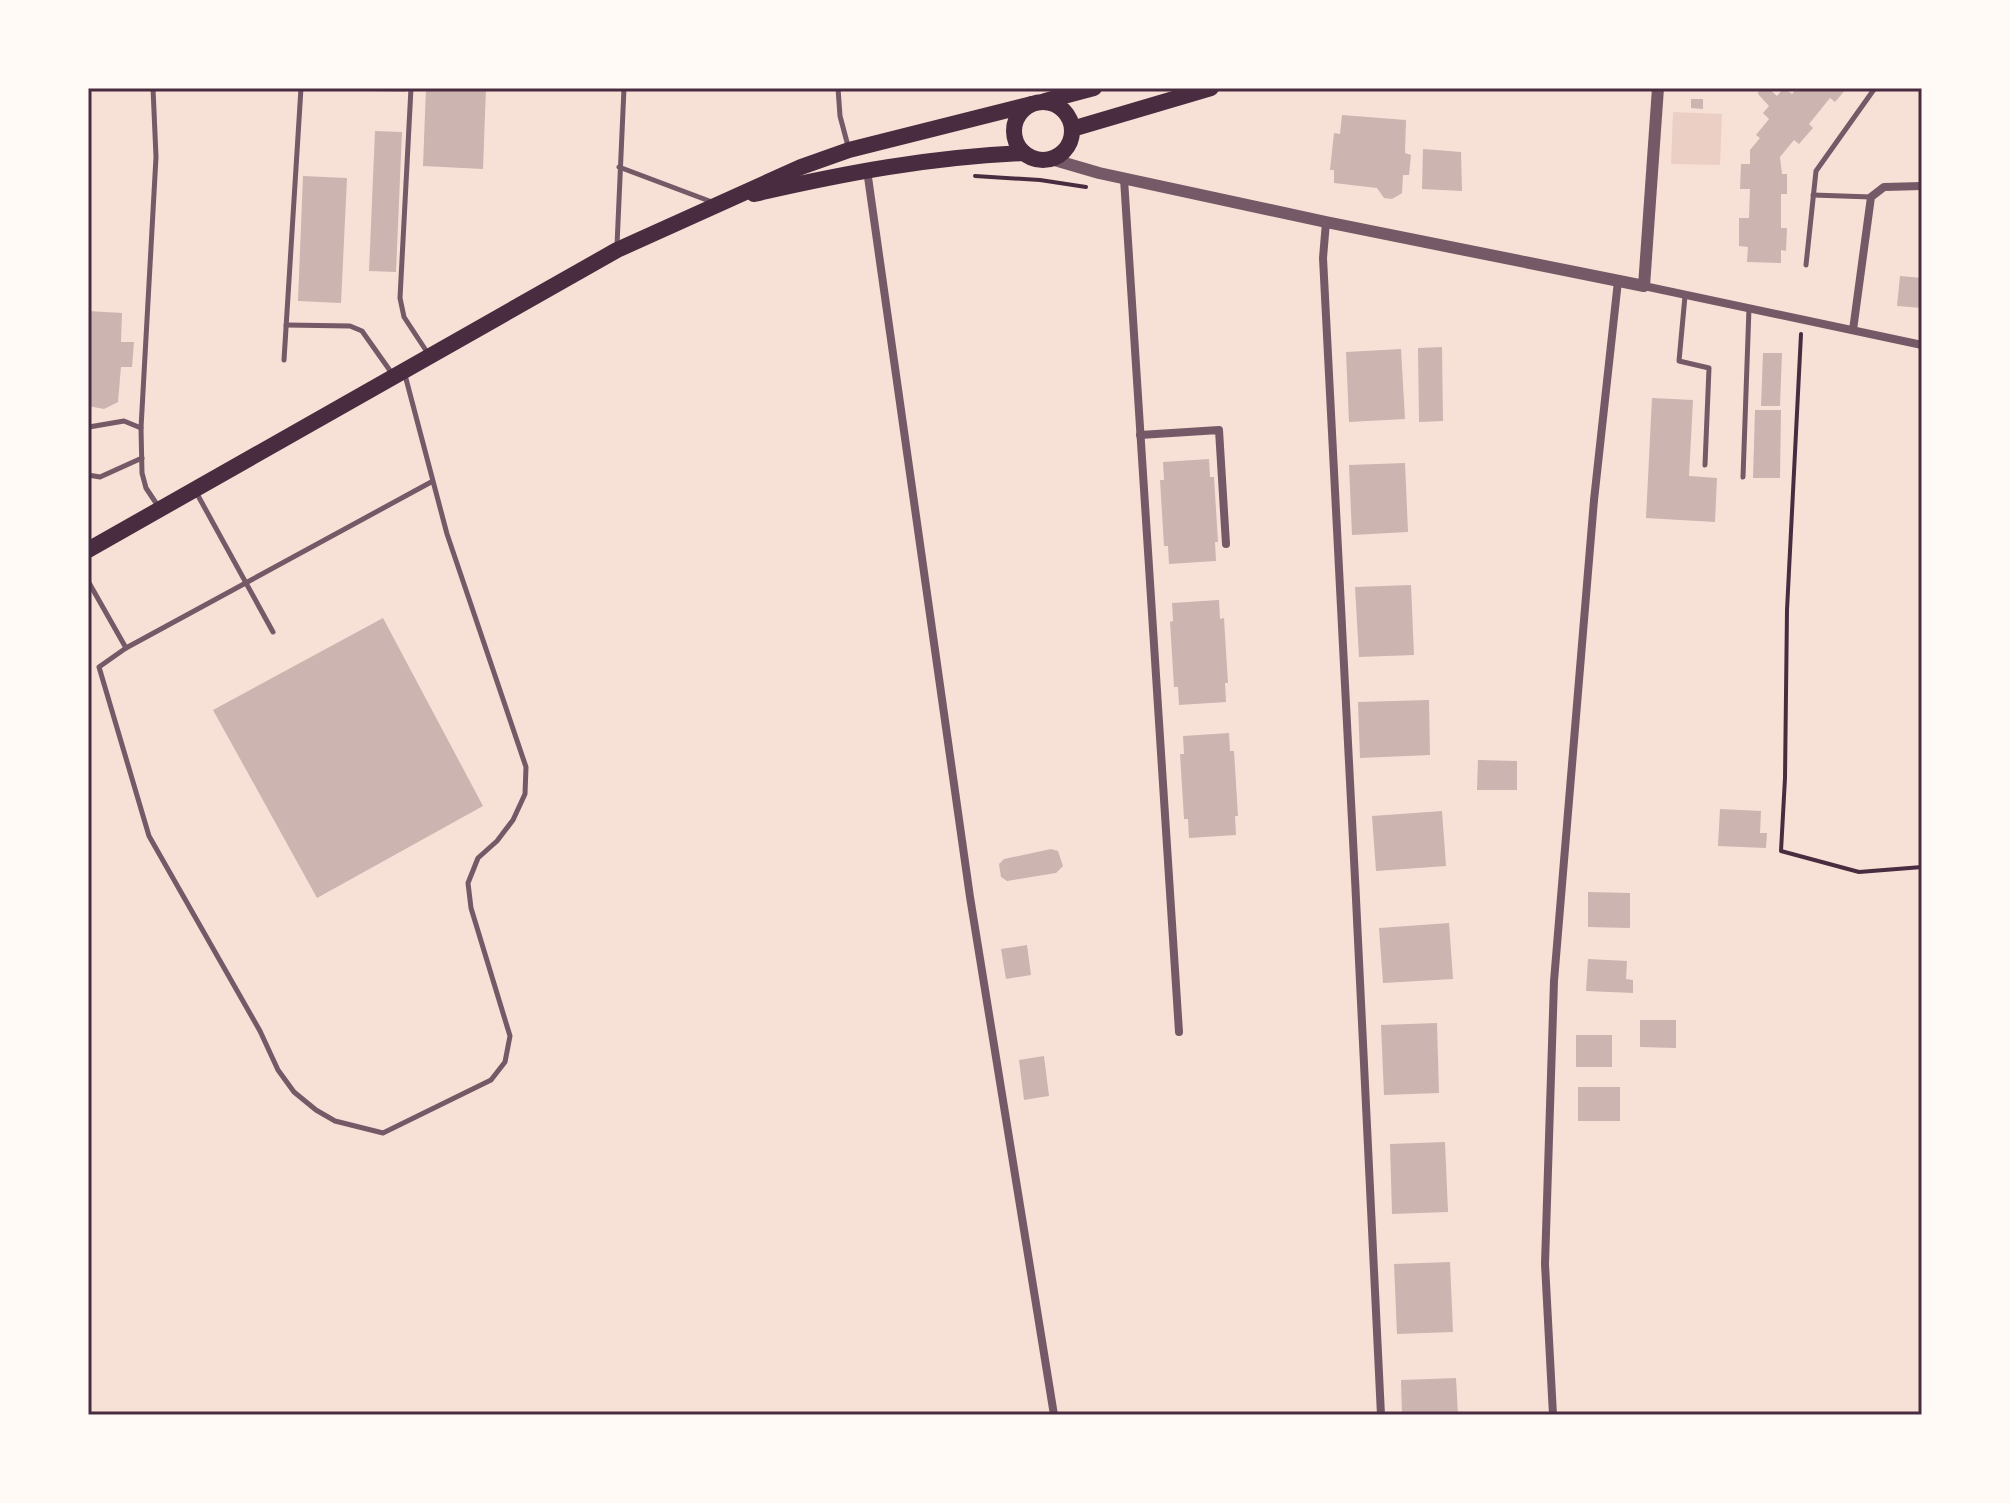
<svg xmlns="http://www.w3.org/2000/svg" width="2010" height="1503" viewBox="0 0 2010 1503" font-family="'Source Sans 3',sans-serif">
<rect width="100%" height="100%" fill="#f7e1d7"/>
<!-- green -->
<path fill="#ebcfc5" d="M1673 112 1722 114 1720 165 1671 164Z"/>
<!-- building -->
<g fill="#ccb4b1">
<path d="M369 88H406V92L369 91Z"/>
<path d="M426 88H486L483 169 423 166Z"/>
<path d="M1768 88 1777 96 1784 88 1792 94 1797 88H1847L1835 102 1830 98 1809 124 1813 128 1799 144 1794 140 1780 157 1782 174H1787V194H1781V228H1787L1786 251 1781 250V263L1747 262 1748 247 1739 246V218H1749L1750 189H1740L1741 164H1750V150L1760 138 1756 135 1769 119 1763 113 1769 106 1758 94 1759 88Z"/>
<path d="M1691 99H1703V109L1691 108Z"/>
<path d="M1342 115 1406 120 1405 153 1411 155 1409 175H1403L1402 193 1399 195 1392 199 1384 198 1377 188 1334 183V170H1330L1334 133 1340 134Z"/>
<path d="M375 131 402 132 396 272 369 271Z"/>
<path d="M1423 149 1461 152 1462 191 1422 189Z"/>
<path d="M303 176 347 178 341 303 298 301Z"/>
<path d="M1900 276 1922 278V308L1897 306Z"/>
<path d="M88 311 122 313 121 342H134L132 367H121L118 402 104 409 88 406Z"/>
<path d="M1442 347 1443 421 1419 422 1418 348Z"/>
<path d="M1401 349 1405 419 1349 422 1346 352Z"/>
<path d="M1763 353H1782L1780 406H1761Z"/>
<path d="M1652 398 1693 400 1689 476 1717 478 1715 522 1646 518Z"/>
<path d="M1755 410H1781L1780 478H1753Z"/>
<path d="M1209 459 1210 477H1214L1218 542H1215L1216 561 1169 564 1168 546H1164L1160 480H1164L1163 462Z"/>
<path d="M1405 463 1408 532 1352 535 1349 465Z"/>
<path d="M1411 585 1414 655 1359 657 1355 587Z"/>
<path d="M1219 600 1220 619 1224 618 1228 683H1225L1226 702 1179 705 1178 687H1174L1170 622 1173 621 1172 603Z"/>
<path d="M383 618 483 806 317 898 213 710Z"/>
<path d="M1429 700 1430 755 1360 758 1358 702Z"/>
<path d="M1229 733 1230 751H1234L1238 816H1235L1236 835 1189 838 1188 819H1184L1180 754H1184L1183 736Z"/>
<path d="M1478 760 1517 761V790H1477Z"/>
<path d="M1720 809 1761 811 1760 833H1767L1766 848 1718 846Z"/>
<path d="M1442 811 1446 866 1376 871 1372 816Z"/>
<path d="M1051 849 1058 851 1063 866 1056 873 1007 881 1001 877 999 864 1004 859Z"/>
<path d="M1588 892 1630 893V928L1588 927Z"/>
<path d="M1449 923 1453 979 1383 983 1379 928Z"/>
<path d="M1027 945 1031 975 1006 979 1001 949Z"/>
<path d="M1588 959 1627 961 1626 979 1633 980V993L1586 991Z"/>
<path d="M1640 1020H1676V1048L1640 1047Z"/>
<path d="M1437 1023 1439 1093 1384 1095 1381 1025Z"/>
<rect x="1576" y="1035" width="36" height="32"/>
<path d="M1044 1056 1049 1096 1024 1100 1019 1060Z"/>
<rect x="1578" y="1087" width="42" height="34"/>
<path d="M1445 1142 1448 1212 1392 1214 1390 1144Z"/>
<path d="M1450 1262 1453 1332 1397 1334 1394 1264Z"/>
<path d="M1456 1378 1458 1415H1402L1401 1380Z"/>
</g>
<g fill="none" stroke-linecap="round" stroke-linejoin="round">
<!-- path -->
<g stroke="#4a2c40" stroke-width="4">
<path d="M1904 89 1908 88"/>
<path d="M975 176 1040 180 1086 187"/>
<path d="M1801 334 1787 610 1785 778 1781 851 1859 872 1922 867"/>
</g>
<!-- service -->
<g stroke="#755966" stroke-width="5">
<path d="M153 88 156 157 141 428 142 473 146 488 158 506"/>
<path d="M411 88 400 298 404 317 429 355"/>
<path d="M838 88 840 116 848 146"/>
<path d="M619 167 712 202"/>
<path d="M1813 195 1871 197"/>
<path d="M617 245 624 88"/>
<path d="M1806 265 1816 171 1875 88"/>
<path d="M1685 296 1679 361 1709 368 1705 465"/>
<path d="M286 325 350 326 362 331 391 372"/>
<path d="M284 360 301 88"/>
<path d="M405 375 447 534 526 767 525 794 513 820 497 841 478 858 468 883 471 908 510 1036 505 1062 491 1080 383 1133 335 1121 316 1110 294 1092 278 1070 260 1031 149 836 99 667 126 648 433 481"/>
<path d="M88 431 89 427 124 421 141 428"/>
<path d="M88 475 100 477 142 458"/>
<path d="M1743 477 1749 308"/>
<path d="M196 492 273 632"/>
<path d="M88 581 126 648"/>
</g>
<!-- minor -->
<g stroke="#755966" stroke-width="8">
<path d="M867 170 970 897 1054 1415"/>
<path d="M1124 179 1179 1032"/>
<path d="M1326 222 1323 258C1341 644 1365 1029 1381 1415"/>
<path d="M1644 286 1922 345"/>
<path d="M1853 330 1871 197 1884 187 1922 186"/>
<path d="M1140 435 1219 430 1226 544"/>
<path d="M1553 1415 1545 1264 1554 981 1594 500 1618 281"/>
</g>
<!-- tertiary -->
<path stroke="#755966" stroke-width="12" d="M1051 159 1099 173 1326 222 1644 286 1658 88"/>
<!-- primary -->
<g stroke="#4a2c40" stroke-width="16">
<path d="M1045 101 1094 88"/>
<circle cx="1043" cy="131" r="29"/>
<path d="M1072 129 1211 88"/>
<path d="M754 194C845 173 930 157 1024 153"/>
<path d="M88 550 617 250 801 167 849 150 1032 104"/>
</g>
</g>
<!-- border -->
<rect width="2010" height="1503" fill="none" stroke="#fffaf5" stroke-width="180"/>
<rect x="90" y="90" width="1830" height="1323" fill="none" stroke="#4a2c40" stroke-width="3"/>
</svg>
